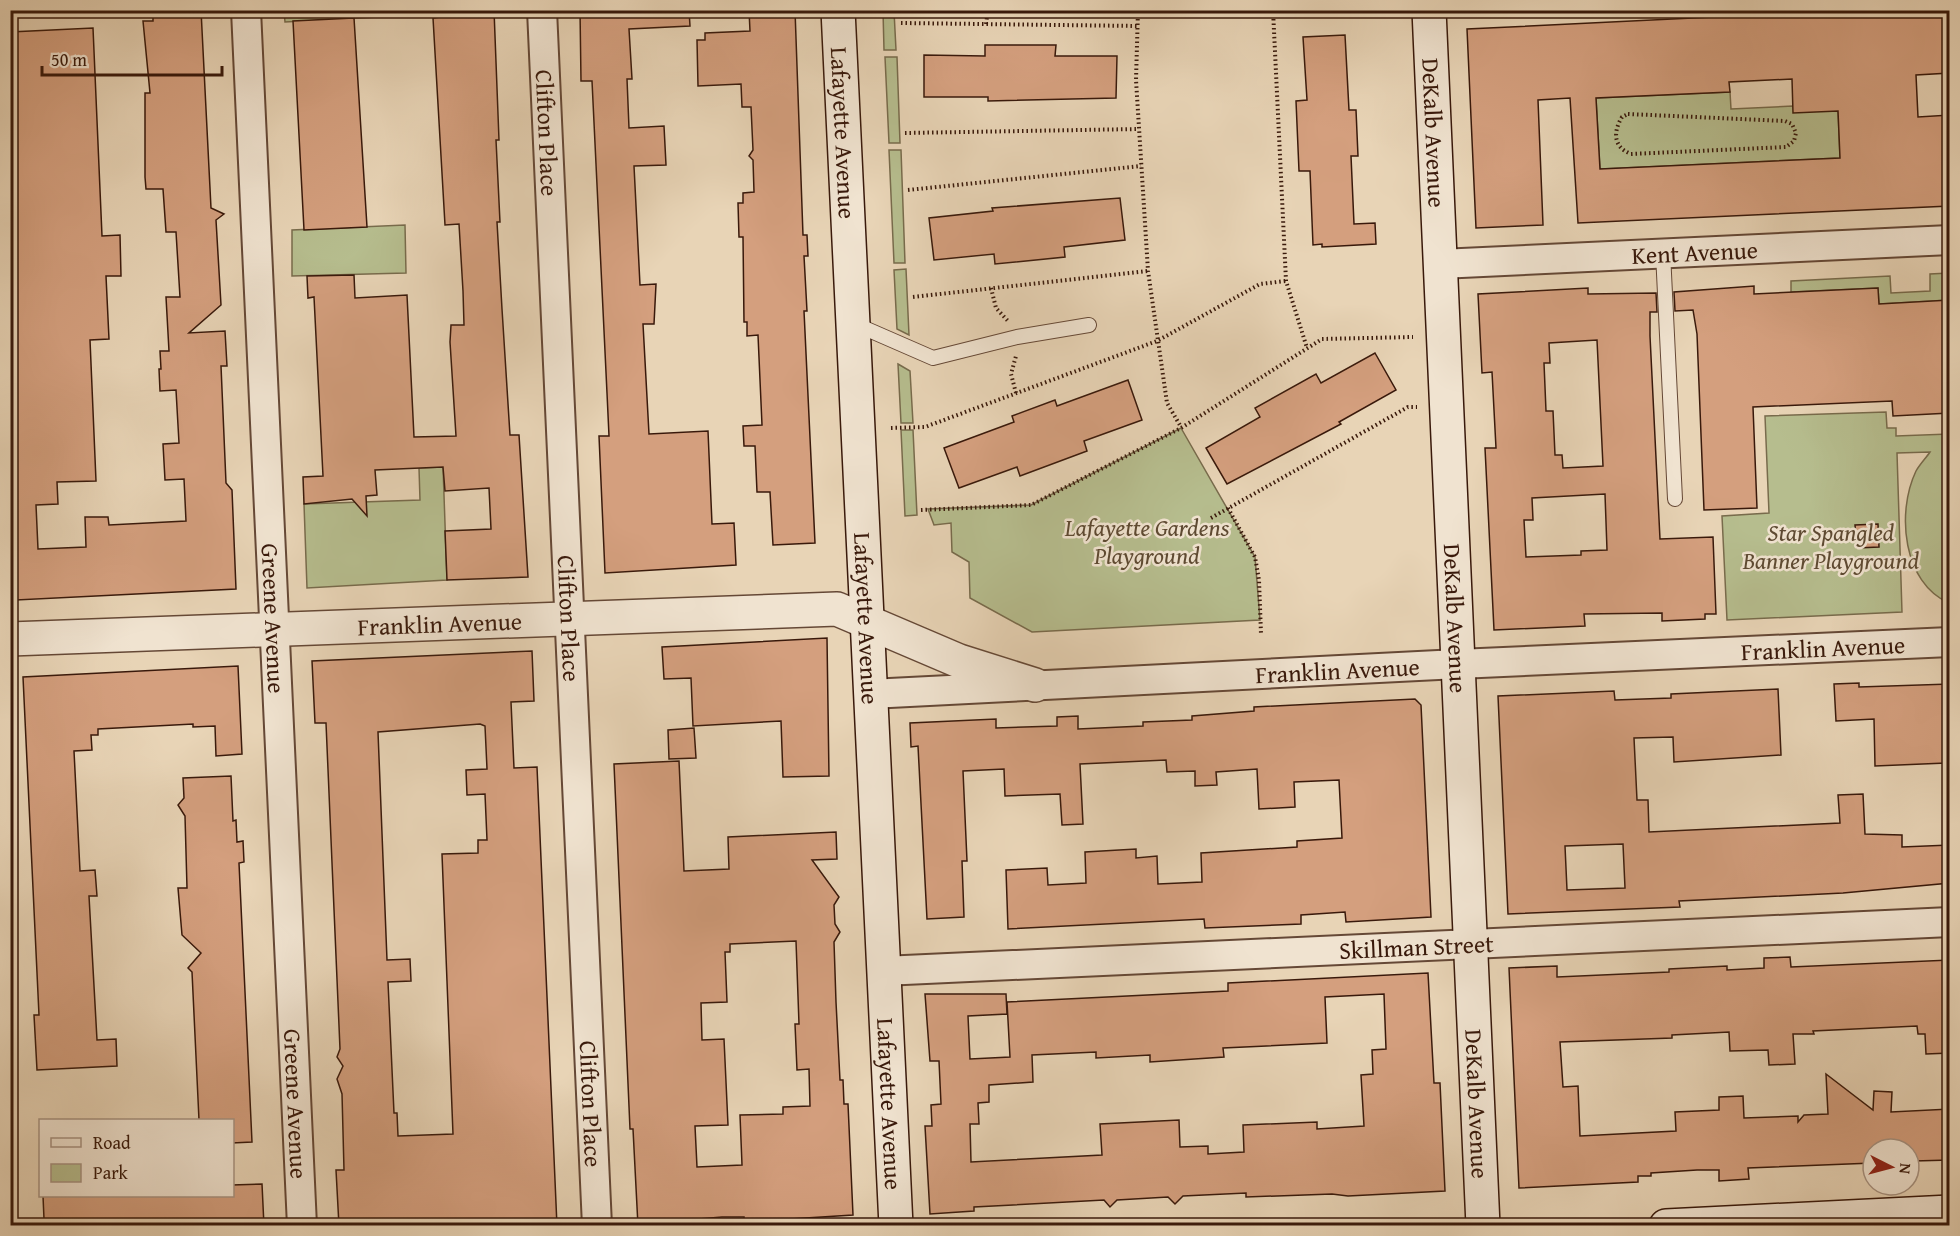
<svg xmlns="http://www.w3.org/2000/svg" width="1960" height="1236" viewBox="0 0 1960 1236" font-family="'Gentium Book Plus',serif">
<rect width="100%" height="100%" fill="#e8d4b6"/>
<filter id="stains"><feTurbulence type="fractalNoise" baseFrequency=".00333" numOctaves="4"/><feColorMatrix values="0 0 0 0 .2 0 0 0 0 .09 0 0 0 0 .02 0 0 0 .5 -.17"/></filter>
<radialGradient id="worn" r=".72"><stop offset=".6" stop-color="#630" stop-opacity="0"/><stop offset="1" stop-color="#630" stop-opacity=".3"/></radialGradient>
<!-- green -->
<g fill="#b6bd8e" stroke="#786b4c" stroke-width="1.5">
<path d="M415 10V15L285 22 284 11Z"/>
<path d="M883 11H894L896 50H884Z"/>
<path d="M885 57H897L900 143H889Z"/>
<path d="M1730 92 1731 109 1793 106 1838 111 1840 158 1600 169 1596 98Z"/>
<path d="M901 150 905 263H894L889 150Z"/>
<path d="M405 225 406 273 292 276V230Z"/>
<path d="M906 269 909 335 897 329 894 270Z"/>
<path d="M1949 273V300L1879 304 1878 288 1791 292V281L1890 276 1891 293 1930 291V274Z"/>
<path d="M898 364 910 371 913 423H901Z"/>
<path d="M1886 412 1887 428H1896V436L1949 434V603C1903 583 1896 513 1916 471 1920 464 1926 458 1930 452L1897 453 1902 612 1727 620 1722 516 1769 513 1765 416Z"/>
<path d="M1181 428 1255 557 1260 620 1032 632 970 598 969 562 952 552 951 523 934 525 928 509 1031 505Z"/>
<path d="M901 430H913L917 515 905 516Z"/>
<path d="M443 467 447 580 307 588 304 504 420 500 419 468Z"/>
</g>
<!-- building -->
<g fill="#d49f7e" stroke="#39190b" stroke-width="1.5" fill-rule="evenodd">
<path d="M153 10H201L211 208 224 214 216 220 221 305 189 333 225 331 227 366H221L226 483 232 490 236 589 16 600 10 467V32L93 28 102 236 120 235 121 276H106L109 339 90 340 96 481 57 482 58 504 36 505 38 549 86 547 85 517H108L109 525 186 521 184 479 165 480 163 444 179 443 176 390 160 391 159 369H161L160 351H169L166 297H180L176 232H166L163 189H146L145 177V93H150L143 21H153Z"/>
<path d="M440 10H494L499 140H496L500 222H497L502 309 510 435H519L528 577 447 580 445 531 491 529 489 488 445 491 443 467 375 470 377 495 366 496 367 516 352 499 304 504 303 477 323 476 314 297 308 298 307 276 354 275 355 298 407 295 414 437 456 436 450 342 451 325H464L463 291 459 224 445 225 433 18 440 17Z"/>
<path d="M580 10H689L690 26 629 29 632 79H627L629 128 664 126 666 165 634 166 640 285 656 284 654 324H643L649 434 708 431 712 524 734 523 736 565 605 573 599 436H609L607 393 592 81H581Z"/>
<path d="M749 10H795L803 235H807L808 256H804L807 311H804L815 543 773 545 770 492H757L755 446H744L743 426 762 425 758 335 747 336V322H744L743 237H739L738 203H743V193L754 192 753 160 749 156 753 150 751 107H742L741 84 698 86 697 40H705V33L750 31Z"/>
<path d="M1858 10H1950V73L1916 75 1918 117 1950 115V206L1578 223 1570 98 1538 100 1543 225 1476 228 1467 29ZM1792 79 1793 113 1838 111 1840 158 1600 169 1596 98 1730 92 1729 82Z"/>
<path d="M354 18 367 227 304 230 293 21Z"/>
<path d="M1345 35 1349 110H1356L1358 156H1351L1354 224 1375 223 1376 244 1322 247V244L1313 245 1310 171H1299L1296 101 1307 100 1303 37Z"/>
<path d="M985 45H1056L1055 56H1117L1116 98 988 101V97H924V55L985 56Z"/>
<path d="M1120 198 1125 240 1064 247 1065 257 995 264 994 254 934 260 929 218 993 211 992 208Z"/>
<path d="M1754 286V294L1878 288 1879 304 1950 300V413L1893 416 1892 401 1753 407 1757 508 1704 510 1697 334 1693 310 1675 311 1674 292Z"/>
<path d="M1588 288V294L1656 293 1657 312H1650V336L1660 539 1713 537 1716 614H1705V619L1662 621V613L1584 614 1585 626 1494 630 1485 448H1496L1492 372 1482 373 1478 294ZM1597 340 1603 466 1563 468 1562 455H1555L1553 411H1546L1544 363H1550L1549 343ZM1605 494 1607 550 1581 551V555L1526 557 1524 520H1533L1532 498Z"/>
<path d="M1375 353 1396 390 1339 422 1341 424 1227 484 1206 448 1260 417 1255 408 1316 374 1321 383Z"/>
<path d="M1128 380 1142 420 1084 441 1087 451 1020 476 1017 467 959 488 944 448 1014 422 1012 416 1055 400 1057 406Z"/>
<path d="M1878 524 1879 547 1857 548 1855 525Z"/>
<path d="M827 638 829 776 783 777 781 721 693 726 691 678 664 679 662 647Z"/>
<path d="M532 651 534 701 511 702 514 768 537 767 557 1226H339L336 1170H344L342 1094 337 1079 343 1066 337 1057 340 1049 326 723H315L312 661ZM480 724 485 726 487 769 466 770 467 795 485 794 487 840H478V853L442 854 453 1134 398 1136 397 1113H394L388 982 411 981 410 959 387 960 378 732Z"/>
<path d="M238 666 242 754 216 756 215 726 193 727V724L98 729V735H91L92 750 74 751 80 871 95 870 97 896H89L97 1040 116 1039 117 1066 37 1070 34 1015H39L23 677Z"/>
<path d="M1859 683V687L1950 684V716L1944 717 1946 763 1875 766 1874 719 1836 721 1834 684Z"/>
<path d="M1778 689 1781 755 1674 762 1673 737 1634 738 1637 800H1648L1649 832 1840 823 1838 795 1863 794 1865 834 1902 835V847L1950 845V883L1843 893 1679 901 1680 907 1508 914 1498 696 1614 691 1615 700 1671 698V694ZM1623 844 1625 888 1567 890 1565 846Z"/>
<path d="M1415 699 1421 705 1431 917 1346 922 1345 912 1301 915V924L1205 928 1204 919 1008 929 1006 870 1047 868 1048 885 1086 883 1085 852 1136 849V858L1157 856 1158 884 1202 882 1201 853 1297 847V841L1342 838 1339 780 1294 782 1295 807 1259 809 1257 769 1216 772 1217 785 1195 786V771L1167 772 1166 760 1080 764 1083 824 1062 825 1060 794 1005 796 1004 769 963 771 967 861H962L964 917 927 919 918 746 911 747 910 723 996 719V728L1057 726V717L1078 716V729L1143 726V722L1192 720V716L1254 711V707Z"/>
<path d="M694 728 696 758 669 759 668 730Z"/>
<path d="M679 761 684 871 729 869 728 837 836 832 837 859 812 860 839 897 834 905 835 924 840 932 834 942 836 1002 840 1080H843L844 1104H848L853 1215 744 1222V1217H722L699 1219V1225L638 1226 633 1129H630L614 764ZM796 941 799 1024H795L797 1070 809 1069 810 1106 783 1107V1114L740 1115 742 1165 697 1167 695 1126 728 1125 724 1039 702 1040 701 1003 727 1002 725 952H730V944Z"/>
<path d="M231 776 233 821 236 820 237 842 243 841 244 862 239 863 252 1142 232 1143V1120H199L192 972 188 968 201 953 182 935 178 888H187L185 816 178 805 184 798 183 778Z"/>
<path d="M1790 957 1791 967 1950 960V1053L1926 1054 1925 1034H1918L1917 1026 1813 1031 1814 1034H1793L1795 1064 1769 1065 1768 1050 1730 1051 1729 1032 1672 1035V1038L1560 1042 1563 1087 1578 1086 1580 1136 1676 1131 1675 1112 1719 1110V1097L1743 1096 1744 1118 1798 1116V1122L1804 1115 1828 1114 1826 1074 1873 1110 1874 1091 1892 1092 1891 1112 1950 1109V1160L1914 1161V1158L1909 1159V1149H1873V1163L1748 1168 1749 1179 1719 1181V1170H1697L1651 1173V1176H1638V1182L1519 1188 1509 968 1557 966V977L1669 972V969L1727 966V970L1764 968V958Z"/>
<path d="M1428 973 1434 1083H1440L1445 1191 1348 1196 1332 1194 1246 1197V1193L1183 1196 1175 1204 1168 1197 1117 1200 1110 1207 1104 1200 974 1207V1211L930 1214 925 1126H932L931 1105 941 1104 939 1061H930L925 994H1006L1007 1014 968 1016 970 1059 1010 1057 1007 1002 1228 991V983ZM1384 994 1386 1049 1372 1050 1373 1074 1361 1075 1364 1126 1317 1129V1122L1243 1125 1244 1152 1208 1154V1146L1180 1147 1179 1120 1100 1124 1102 1155 971 1162 970 1124H979L978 1103 989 1102V1085L1033 1082 1032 1055 1096 1052V1058L1150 1055V1062L1224 1057 1223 1048 1327 1043 1325 997Z"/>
<path d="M262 1184 264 1226H69L68 1219H44L43 1196H232V1185Z"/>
</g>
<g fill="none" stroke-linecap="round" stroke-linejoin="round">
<!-- service casing -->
<g stroke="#654836" stroke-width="16">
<g id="service">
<path d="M1663 253 1675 499"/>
<path d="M855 324 933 358 1017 337 1089 325"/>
</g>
</g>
<!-- minor casing -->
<g stroke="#654836" stroke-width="32">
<g id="minor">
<path id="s1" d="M246 10 302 1226"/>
<path id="s2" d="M542 10 597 1226"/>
<path id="s3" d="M1440 264 1950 240"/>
<path id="s4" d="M870 694 1458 664 1950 642"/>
<path id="s5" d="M883 971 1950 922"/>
</g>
</g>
<!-- tertiary casing -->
<g stroke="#654836" stroke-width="36">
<g id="tertiary">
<path id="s6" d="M10 639 837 609 959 661 1035 685"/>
</g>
</g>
<!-- secondary casing -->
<g stroke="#39190b" stroke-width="36">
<g id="secondary">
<path id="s7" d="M838 10 896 1226"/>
<path id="s8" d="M1429 10 1483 1226"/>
<path d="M1666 1226 1950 1212"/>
</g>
</g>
<!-- path -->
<g stroke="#39190b" stroke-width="4" stroke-dasharray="1.5 3" stroke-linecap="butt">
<path d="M1138 10 1136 80 1148 271 1167 403 1181 427"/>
<path d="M1273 10 1286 281 1307 348"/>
<path d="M1274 16 1400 11"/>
<path d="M901 23 1138 26"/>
<path d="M986 24 988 10"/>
<path d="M1628 114 1785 121 1792 124 1796 133 1794 141 1786 147 1631 154C1613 147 1613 132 1622 117Z"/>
<path d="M905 133 1139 129"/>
<path d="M908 190 1141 166"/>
<path d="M991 288 996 308 1008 321"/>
<path d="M913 297 1148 271"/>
<path d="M1016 393 1011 374 1016 356"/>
<path d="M891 428 925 427 1157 341 1260 284 1286 281"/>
<path d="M1228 508 1255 557 1259 580 1261 634"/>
<path d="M921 510 1031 505 1181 428 1322 339 1413 337"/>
<path d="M1211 518 1408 407H1417"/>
</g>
<!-- service -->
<use href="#service" stroke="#f0e3d0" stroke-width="14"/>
<!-- minor -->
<use href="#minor" stroke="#f0e3d0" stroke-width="28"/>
<!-- tertiary -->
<use href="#tertiary" stroke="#f0e3d0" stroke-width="33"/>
<!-- secondary -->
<use href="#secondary" stroke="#f0e3d0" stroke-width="33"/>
</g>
<g text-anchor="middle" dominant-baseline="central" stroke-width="5" stroke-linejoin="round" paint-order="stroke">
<!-- street labels -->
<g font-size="24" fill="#39190b" stroke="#f0e3d0">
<text stroke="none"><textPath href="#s2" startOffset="123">Clifton Place</textPath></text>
<text stroke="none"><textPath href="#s8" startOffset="123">DeKalb Avenue</textPath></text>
<text stroke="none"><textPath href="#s7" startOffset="123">Lafayette Avenue</textPath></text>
<text stroke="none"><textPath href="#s3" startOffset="255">Kent Avenue</textPath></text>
<text stroke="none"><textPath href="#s1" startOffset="609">Greene Avenue</textPath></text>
<text stroke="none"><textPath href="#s2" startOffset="609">Clifton Place</textPath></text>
<text stroke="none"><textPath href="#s7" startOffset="609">Lafayette Avenue</textPath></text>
<text stroke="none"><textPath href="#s8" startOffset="609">DeKalb Avenue</textPath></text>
<text stroke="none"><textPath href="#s6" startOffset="430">Franklin Avenue</textPath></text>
<text stroke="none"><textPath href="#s4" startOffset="954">Franklin Avenue</textPath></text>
<text stroke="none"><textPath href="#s4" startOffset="468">Franklin Avenue</textPath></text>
<text stroke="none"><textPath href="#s5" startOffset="534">Skillman Street</textPath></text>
<text stroke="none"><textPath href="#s1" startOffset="1095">Greene Avenue</textPath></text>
<text stroke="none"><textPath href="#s2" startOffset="1095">Clifton Place</textPath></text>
<text stroke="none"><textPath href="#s7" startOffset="1095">Lafayette Avenue</textPath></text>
<text stroke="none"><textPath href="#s8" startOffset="1095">DeKalb Avenue</textPath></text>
</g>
<!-- park labels -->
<g font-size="24" font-style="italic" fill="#5e4a32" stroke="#f0e3d0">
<text x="1147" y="527">Lafayette Gardens<tspan x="1147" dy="28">Playground</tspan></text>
<text x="1831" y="532">Star Spangled<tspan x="1831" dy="28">Banner Playground</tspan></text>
</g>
</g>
<!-- margin -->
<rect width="1960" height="1236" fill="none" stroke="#e8d4b6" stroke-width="36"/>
<rect x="12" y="12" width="1936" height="1212" fill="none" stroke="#39190b" stroke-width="3"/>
<rect x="18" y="18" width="1924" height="1200" fill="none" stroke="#39190b" stroke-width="1.5"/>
<!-- legend -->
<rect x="39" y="1119" width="195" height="78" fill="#f0e3d0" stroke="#a79281" stroke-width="1.5"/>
<rect x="51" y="1138" width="30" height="9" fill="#f0e3d0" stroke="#a79281" stroke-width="1.5"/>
<text x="93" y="1149" font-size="18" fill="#39190b">Road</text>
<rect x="51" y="1164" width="30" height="18" fill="#b6bd8e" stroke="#a79281" stroke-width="1.5"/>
<text x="93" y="1179" font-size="18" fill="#39190b">Park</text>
<!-- north arrow -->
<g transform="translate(1891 1167) rotate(96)"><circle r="28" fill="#f0e3d0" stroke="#a79281" stroke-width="1.5"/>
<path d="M0-4.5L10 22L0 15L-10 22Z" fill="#8f2418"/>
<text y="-9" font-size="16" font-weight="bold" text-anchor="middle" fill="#39190b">N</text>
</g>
<!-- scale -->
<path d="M42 66v9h180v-9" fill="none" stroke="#39190b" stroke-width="3"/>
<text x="51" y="66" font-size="18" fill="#39190b" stroke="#f0e3d0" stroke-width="4.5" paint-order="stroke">50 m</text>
<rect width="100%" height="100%" filter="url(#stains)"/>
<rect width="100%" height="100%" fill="url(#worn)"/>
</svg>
